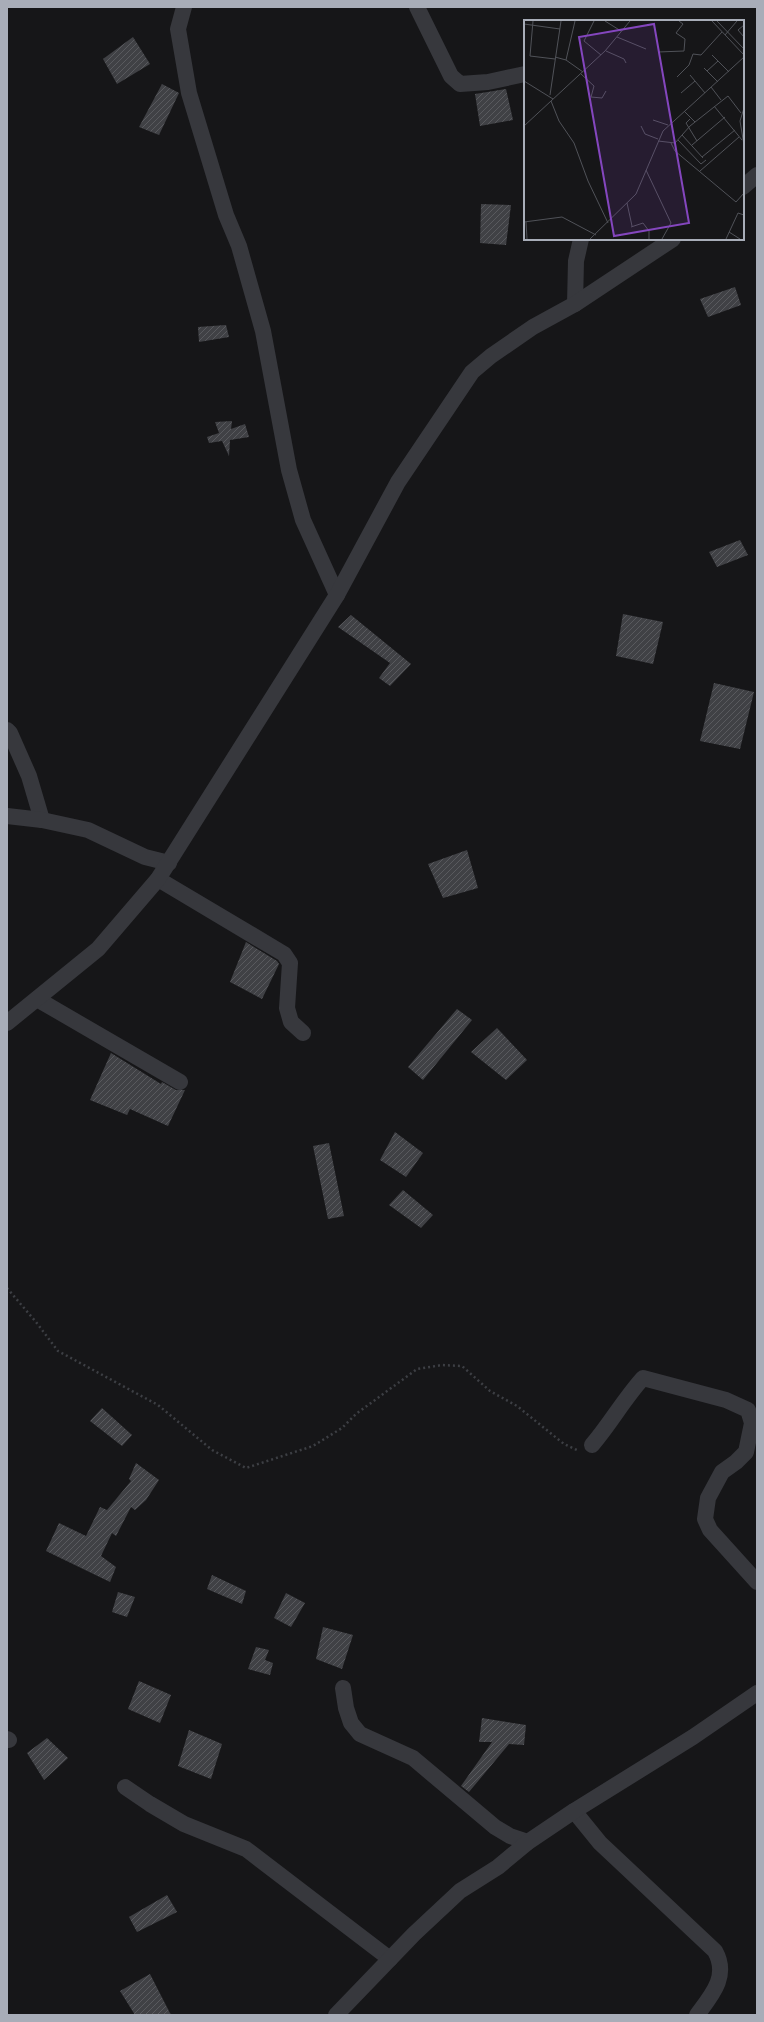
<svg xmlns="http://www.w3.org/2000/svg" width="764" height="2022" viewBox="0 0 764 2022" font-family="'Titillium Web',sans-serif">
<defs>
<pattern id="building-hatch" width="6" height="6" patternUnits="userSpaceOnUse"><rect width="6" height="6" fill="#404145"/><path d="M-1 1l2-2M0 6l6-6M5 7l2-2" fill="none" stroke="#595a5e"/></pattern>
</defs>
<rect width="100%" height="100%" fill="#161618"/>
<!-- building -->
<g fill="url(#building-hatch)">
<path d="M133 37 150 64 117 84 103 59Z"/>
<path d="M162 84 179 93 159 135 139 127Z"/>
<path d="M506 89 513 120 480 126 475 94Z"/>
<path d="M481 204 511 205 506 245 480 243Z"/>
<path d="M735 287 741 305 708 317 700 299Z"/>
<path d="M226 325 229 337 199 342 198 327Z"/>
<path d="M232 421 231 429 245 424 249 437 230 440 229 456 222 441 209 443 207 437 219 433 215 422Z"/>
<path d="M740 540 748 555 717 567 709 552Z"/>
<path d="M623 614 663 622 653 664 616 656Z"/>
<path d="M351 615 411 664 390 686 379 678 390 663 338 627Z"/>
<path d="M714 683 754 692 740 749 700 741Z"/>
<path d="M467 850 478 888 443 898 428 864Z"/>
<path d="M246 942 277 961 279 964 262 999 230 982Z"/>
<path d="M457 1009 472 1020 423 1080 408 1067Z"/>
<path d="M497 1028 527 1060 506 1080 471 1052Z"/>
<path d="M111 1053 161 1084 162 1082 176 1090H185L168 1126 130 1109 127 1115 90 1100Z"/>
<path d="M395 1132 423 1153 406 1177 380 1160Z"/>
<path d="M329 1143 344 1216 328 1219 313 1146Z"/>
<path d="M403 1190 433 1215 421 1228 389 1205Z"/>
<path d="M102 1408 132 1435 122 1446 90 1421Z"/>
<path d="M136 1463 159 1480 146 1500 135 1510 131 1507 116 1536 112 1533 101 1556 116 1567 110 1582 46 1551 59 1523 86 1536 100 1507 107 1510 131 1481 129 1479Z"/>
<path d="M212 1575 246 1591 242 1604 207 1589Z"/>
<path d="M118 1592 135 1597 127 1617 112 1612Z"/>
<path d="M286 1593 305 1603 291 1627 274 1618Z"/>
<path d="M323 1627 353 1635 342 1669 316 1659Z"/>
<path d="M256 1647 269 1650 265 1660 273 1663 270 1675 248 1669Z"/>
<path d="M139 1681 171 1695 160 1723 128 1709Z"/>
<path d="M482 1718 526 1725 524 1745 509 1744 469 1792 461 1786 492 1742H479Z"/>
<path d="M189 1730 222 1744 211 1779 178 1766Z"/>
<path d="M47 1738 68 1758 44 1780 27 1753Z"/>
<path d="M167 1895 177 1912 137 1932 129 1917Z"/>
<path d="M150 1974 171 2015H135L120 1991Z"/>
</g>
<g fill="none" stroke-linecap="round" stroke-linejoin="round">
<!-- path -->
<path stroke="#3d3f44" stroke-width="2.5" stroke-dasharray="2 3" stroke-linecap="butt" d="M7 1288 36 1322 58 1351 158 1405 212 1450 246 1468 313 1446 342 1428 356 1414 417 1369 442 1365 462 1366 490 1391 517 1406 564 1444 579 1451"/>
<!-- street -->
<g stroke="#37383d" stroke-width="16">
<path d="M184 7 178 29 189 93 226 215 239 246 263 331 289 470 303 520 337 595"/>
<path d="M417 7 451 76 460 84 488 82 525 74"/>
<path d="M743 187 757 175"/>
<path d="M575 304 576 261 581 239"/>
<path d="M7 730 10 733 29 776 42 820"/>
<path d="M7 816 42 820 88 830 145 857 169 863"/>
<path d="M158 879 284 954 290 963 287 1008 291 1022 303 1033"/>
<path d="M37 999 180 1082"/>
<path d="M7 1023 98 949 158 879 337 595 398 482 472 372 491 356 533 327 575 304 673 239"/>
<path d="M592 1445C610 1424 624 1399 643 1378L726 1400 748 1410 752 1423 746 1452 736 1462 722 1472 708 1498 705 1519 710 1530 757 1582"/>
<path d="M343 1688 346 1708 351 1723 360 1734 413 1758 495 1827 510 1836 528 1842"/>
<path d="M7 1739 9 1740"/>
<path d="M125 1787 150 1804 184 1824 246 1849 390 1959"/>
<path d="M574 1811 600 1843 715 1951C729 1976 712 1995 697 2015"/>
<path d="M336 2015 414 1934 460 1891 498 1867 528 1842 574 1811 693 1737 757 1693"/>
</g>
</g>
<!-- overview -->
<g transform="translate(524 20)">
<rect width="220" height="220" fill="#161618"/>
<path fill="none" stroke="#505258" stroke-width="1" d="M9 1 6 36 31 39M70 1 60 21 77 35M81 1 97 11M188 1 220 35M193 1 220 29M0 4 36 9M220 5 214 10 220 17M201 15 213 1M93 17 122 29M82 31 100 39 102 43M134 32 160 31 161 19 152 13 159 4 155 1M188 35 205 52M31 37 42 40 59 52M42 40 51 1M180 48 194 62M183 51 194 41M57 54 70 66 67 77 78 78 82 71M166 55 181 73M153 57 165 45 169 34 177 35 198 12M0 61 29 79M187 67 197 80M157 73 171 61M26 75 37 1M27 81 35 101 50 123 64 161 84 203M190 86 218 120M220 88 216 101 220 125M160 91 171 102M166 99 162 103 173 121M129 100 144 105M0 106 81 31 106 1M117 106 121 114 134 119M158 115 179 138M154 120 177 144 182 140M134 121 151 123 166 106 204 76 217 93M147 123 151 131 212 182 220 173M168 125 201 97M178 137 211 110M122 150 147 203 138 219M176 151 215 117M103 183 108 206M0 202 38 197 72 215M2 202 3 219M107 207 119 203 125 211V219M205 212 216 219M66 219 112 174 139 111 220 37M202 219 214 193 220 195"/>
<path fill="#8446be" fill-opacity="0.15" stroke="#8446be" stroke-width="2" d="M130 4 165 203 90 216 55 17Z"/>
<rect width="220" height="220" fill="none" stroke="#a8adb8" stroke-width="2"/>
</g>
<!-- border -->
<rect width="764" height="2022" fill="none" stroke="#a8adb8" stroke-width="16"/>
</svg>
